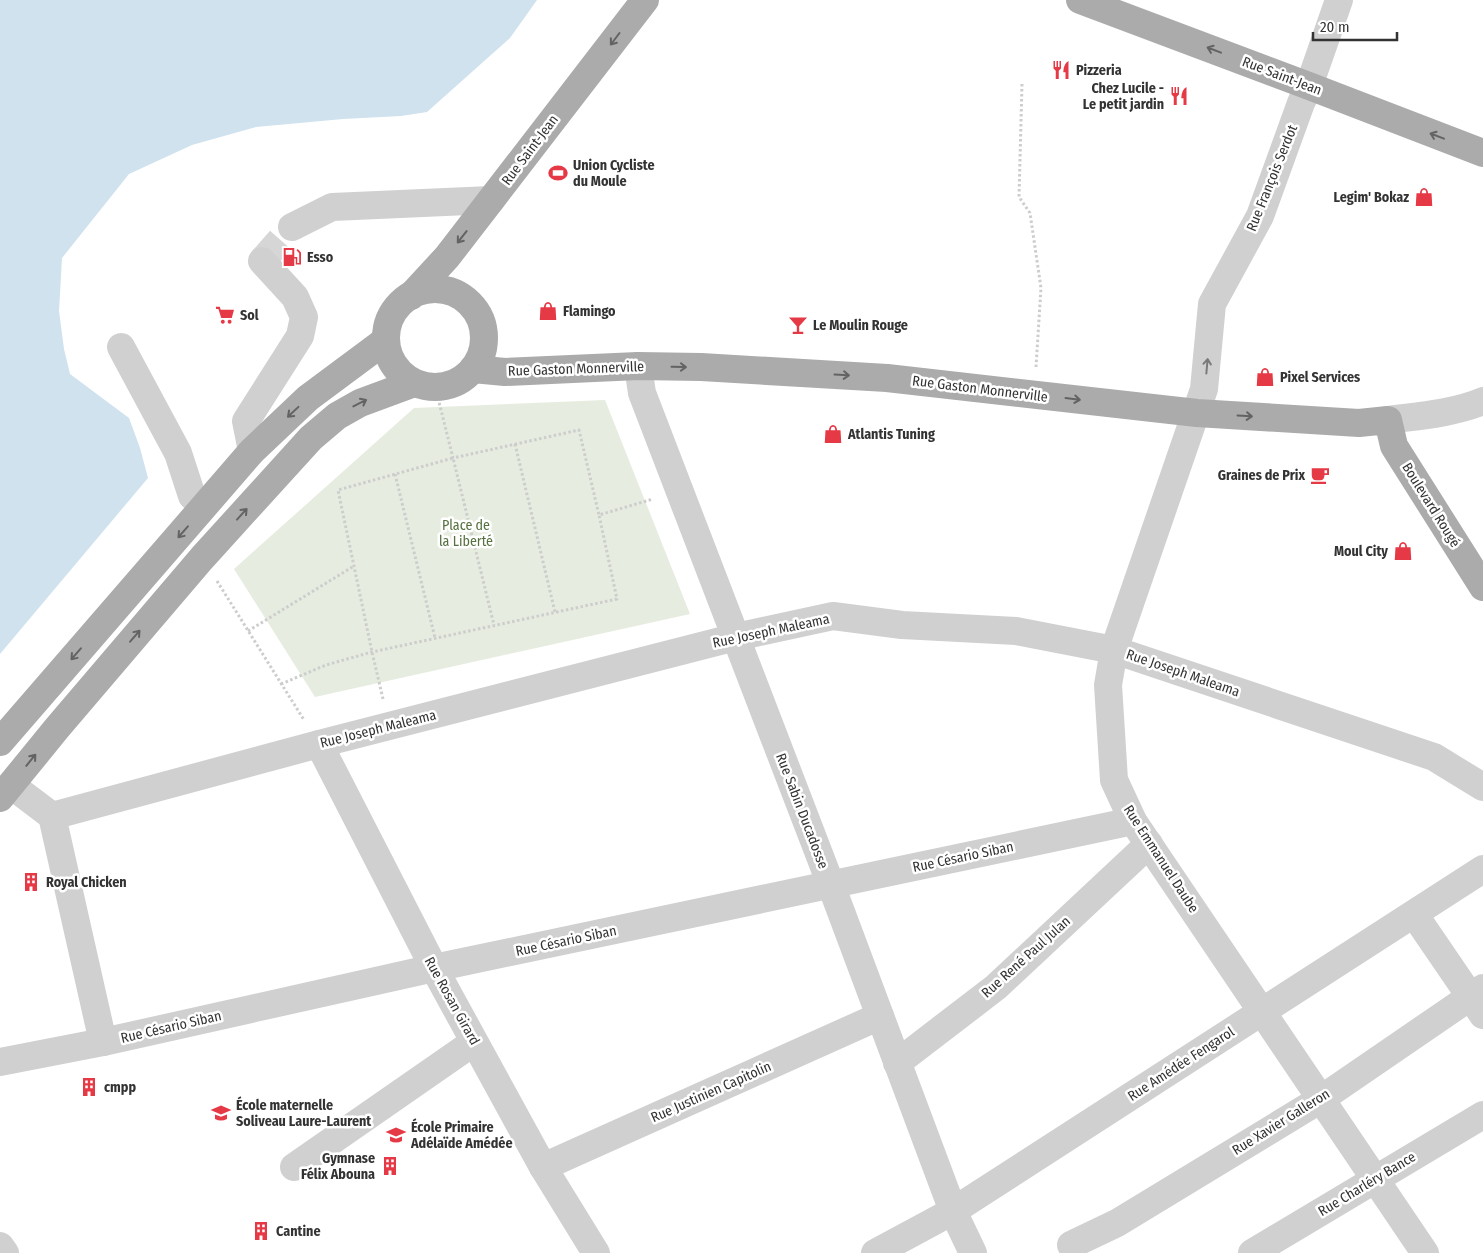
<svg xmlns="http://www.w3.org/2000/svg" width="1483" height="1253" viewBox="0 0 1483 1253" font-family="'Fira Sans Condensed',sans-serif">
<rect width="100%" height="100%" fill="#fff"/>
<!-- green -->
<path fill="#e6ecdf" d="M605 400 690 614 315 697 234 569 414 408Z"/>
<!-- water -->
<path fill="#cfe2ee" d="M0 0H537L510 38 427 112 401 116 343 119 256 127 192 145 129 174 62 258 59 311 64 349 70 374 129 418 140 448 148 478 0 654Z"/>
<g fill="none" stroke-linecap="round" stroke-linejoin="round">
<!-- minor-tunnel -->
<path stroke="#d6d6d6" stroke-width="28" stroke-dasharray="28 14" stroke-linecap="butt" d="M262 261 292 227"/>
<!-- path -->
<g stroke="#cdcdcd" stroke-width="3" stroke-dasharray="2.5 2.5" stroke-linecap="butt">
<path d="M1022 84 1019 197 1030 213 1041 288 1036 367"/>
<path d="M438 398 453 458 579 430 599 515 653 499"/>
<path d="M515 444 555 612"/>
<path d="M395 474 435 638"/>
<path d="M217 581 304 720"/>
<path d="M248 631 354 566"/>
<path d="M281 684 326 665 372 652 617 599 599 515"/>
<path d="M383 699 372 652 338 490 453 458 494 625"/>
</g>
<!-- minor -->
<g stroke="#d0d0d0" stroke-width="28">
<path d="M1339 0 1309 86 1301 103 1260 216 1212 304 1204 389 1114 650 1108 685 1114 780 1133 821 1425 1253"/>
<path d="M292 227 332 207 491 200"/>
<path d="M121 347 178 453 192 496"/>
<path d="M638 366 642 393 831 885 953 1211 973 1253"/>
<path d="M1388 420C1418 416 1455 413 1483 401"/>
<path d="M252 451 246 421 300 336 304 317 295 297 262 261"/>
<path d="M319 744 434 968 543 1167 596 1253"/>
<path d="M11 785 52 816 103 1042"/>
<path d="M52 816 319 744 736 637 833 616 902 625 1016 631 1114 650 1434 757 1483 787"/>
<path d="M1414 914 1483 1015"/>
<path d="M0 1062 103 1042 434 968 1133 821"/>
<path d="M897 1063 996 987 1149 844"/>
<path d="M294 1167 474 1042"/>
<path d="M543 1167 880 1016"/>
<path d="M1071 1245 1117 1223 1321 1099 1483 988"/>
<path d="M0 1246 5 1253"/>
<path d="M875 1253 953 1211 1483 869"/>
<path d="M1252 1253 1483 1115"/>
</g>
<!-- major -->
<g stroke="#ababab" stroke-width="28">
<path d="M1080 0 1309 86 1483 153"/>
<circle cx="435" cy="338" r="49"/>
<path d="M411 296 447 257 645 0"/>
<path d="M473 369 505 372 638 366 701 367 887 378 1197 413 1359 423 1388 420 1394 446 1483 587"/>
<path d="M0 742 252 451 308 398 386 340"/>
<path d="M0 798 57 728 202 558 311 438 337 416 360 403 414 383"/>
</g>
</g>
<!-- one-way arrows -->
<defs><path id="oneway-shaft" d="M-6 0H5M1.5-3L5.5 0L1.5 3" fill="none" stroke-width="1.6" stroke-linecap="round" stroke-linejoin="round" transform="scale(1.25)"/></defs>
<g stroke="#636363">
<use href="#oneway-shaft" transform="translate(615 39) rotate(127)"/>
<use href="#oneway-shaft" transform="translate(1214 50) rotate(-159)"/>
<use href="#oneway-shaft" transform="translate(1437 136) rotate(-159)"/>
<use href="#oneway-shaft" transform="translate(462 237) rotate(128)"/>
<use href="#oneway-shaft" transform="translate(679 367) rotate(1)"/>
<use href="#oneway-shaft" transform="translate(842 375) rotate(3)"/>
<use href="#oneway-shaft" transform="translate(1073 399) rotate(7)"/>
<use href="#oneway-shaft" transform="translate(360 403) rotate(-27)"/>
<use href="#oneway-shaft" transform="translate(293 412) rotate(137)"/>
<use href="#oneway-shaft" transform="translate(1245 416) rotate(3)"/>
<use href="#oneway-shaft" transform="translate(242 514) rotate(-48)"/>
<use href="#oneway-shaft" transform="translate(183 532) rotate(131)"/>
<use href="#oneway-shaft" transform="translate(135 636) rotate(-49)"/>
<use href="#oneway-shaft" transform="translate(76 654) rotate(131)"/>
<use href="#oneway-shaft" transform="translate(31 760) rotate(-51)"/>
</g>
<use stroke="#7a7a7a" href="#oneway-shaft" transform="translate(1207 366) rotate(-85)"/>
<!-- icons -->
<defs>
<g id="restaurant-bare" transform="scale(1.5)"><path d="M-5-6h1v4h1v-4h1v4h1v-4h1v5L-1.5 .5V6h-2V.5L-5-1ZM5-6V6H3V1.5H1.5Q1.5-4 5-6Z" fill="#e63946" stroke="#fff" stroke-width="2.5" paint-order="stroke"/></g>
<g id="stadium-bare" transform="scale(1.5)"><path d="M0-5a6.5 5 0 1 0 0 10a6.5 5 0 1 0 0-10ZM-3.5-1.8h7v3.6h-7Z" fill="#e63946" stroke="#fff" stroke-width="2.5" paint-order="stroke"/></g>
<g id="shop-bare" transform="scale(1.5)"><path d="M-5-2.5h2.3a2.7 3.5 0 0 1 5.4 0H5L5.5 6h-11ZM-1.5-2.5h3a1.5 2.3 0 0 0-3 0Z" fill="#e63946" stroke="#fff" stroke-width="2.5" paint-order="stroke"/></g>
<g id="fuel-bare" transform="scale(1.5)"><path d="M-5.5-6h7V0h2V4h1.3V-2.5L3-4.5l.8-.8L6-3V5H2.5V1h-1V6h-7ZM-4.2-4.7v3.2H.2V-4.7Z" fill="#e63946" stroke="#fff" stroke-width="2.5" paint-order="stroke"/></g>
<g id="supermarket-bare" transform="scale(1.5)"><path d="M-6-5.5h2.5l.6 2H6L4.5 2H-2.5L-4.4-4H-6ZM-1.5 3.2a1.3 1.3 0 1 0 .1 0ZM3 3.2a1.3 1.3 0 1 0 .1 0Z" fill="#e63946" stroke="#fff" stroke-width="2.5" paint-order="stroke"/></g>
<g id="bar-bare" transform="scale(1.5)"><path d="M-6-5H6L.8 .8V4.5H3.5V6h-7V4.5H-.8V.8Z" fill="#e63946" stroke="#fff" stroke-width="2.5" paint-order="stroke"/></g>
<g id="cafe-bare" transform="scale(1.5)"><path d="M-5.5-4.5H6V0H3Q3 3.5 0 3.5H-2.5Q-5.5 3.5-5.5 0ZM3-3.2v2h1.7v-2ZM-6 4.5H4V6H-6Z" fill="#e63946" stroke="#fff" stroke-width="2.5" paint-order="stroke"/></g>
<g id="building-bare" transform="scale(1.5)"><path d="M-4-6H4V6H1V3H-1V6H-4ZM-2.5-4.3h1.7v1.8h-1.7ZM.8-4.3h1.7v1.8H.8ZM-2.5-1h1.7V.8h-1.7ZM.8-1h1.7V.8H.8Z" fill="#e63946" stroke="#fff" stroke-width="2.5" paint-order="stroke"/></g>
<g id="school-bare" transform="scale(1.5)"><path d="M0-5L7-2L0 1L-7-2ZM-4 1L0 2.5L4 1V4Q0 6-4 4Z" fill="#e63946" stroke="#fff" stroke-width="2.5" paint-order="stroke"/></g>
</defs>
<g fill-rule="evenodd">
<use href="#restaurant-bare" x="1061" y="70"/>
<use href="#restaurant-bare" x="1179" y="96"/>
<use href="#stadium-bare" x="558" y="173"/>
<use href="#shop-bare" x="1424" y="197"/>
<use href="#fuel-bare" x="292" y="257"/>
<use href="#shop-bare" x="548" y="311"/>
<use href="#supermarket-bare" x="225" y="315"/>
<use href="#bar-bare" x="798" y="325"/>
<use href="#shop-bare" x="1265" y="377"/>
<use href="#shop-bare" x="833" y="434"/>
<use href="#cafe-bare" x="1320" y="475"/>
<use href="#shop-bare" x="1403" y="551"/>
<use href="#building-bare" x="31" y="882"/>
<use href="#building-bare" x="89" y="1087"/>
<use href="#school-bare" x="221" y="1113"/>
<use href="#school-bare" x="396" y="1135"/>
<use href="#building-bare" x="390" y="1166"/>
<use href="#building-bare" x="261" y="1231"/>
</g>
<g text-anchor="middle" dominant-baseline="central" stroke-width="5" stroke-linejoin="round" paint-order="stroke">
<!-- poi labels -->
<g font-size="14" font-weight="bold" fill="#333" stroke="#fff" text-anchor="start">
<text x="1076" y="70">Pizzeria</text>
<text x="1164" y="88" text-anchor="end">Chez Lucile -<tspan x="1164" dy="16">Le petit jardin</tspan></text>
<text x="573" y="165">Union Cycliste<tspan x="573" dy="16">du Moule</tspan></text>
<text x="1409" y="197" text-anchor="end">Legim' Bokaz</text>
<text x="307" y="257">Esso</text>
<text x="563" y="311">Flamingo</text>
<text x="240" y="315">Sol</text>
<text x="813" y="325">Le Moulin Rouge</text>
<text x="1280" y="377">Pixel Services</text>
<text x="848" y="434">Atlantis Tuning</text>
<text x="1305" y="475" text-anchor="end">Graines de Prix</text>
<text x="1388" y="551" text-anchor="end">Moul City</text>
<text x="46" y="882">Royal Chicken</text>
<text x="104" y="1087">cmpp</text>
<text x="236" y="1105">École maternelle<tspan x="236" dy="16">Soliveau Laure-Laurent</tspan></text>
<text x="411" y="1127">École Primaire<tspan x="411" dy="16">Adélaïde Amédée</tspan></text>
<text x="375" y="1158" text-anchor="end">Gymnase<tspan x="375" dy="16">Félix Abouna</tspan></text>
<text x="276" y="1231">Cantine</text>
</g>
<!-- street labels -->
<g font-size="14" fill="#333" stroke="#fff">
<text transform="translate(1282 76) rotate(21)">Rue Saint-Jean</text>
<text transform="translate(530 150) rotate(-53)">Rue Saint-Jean</text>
<text transform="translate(1272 178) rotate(-68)">Rue François Serdot</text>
<text transform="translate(576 369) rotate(-2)">Rue Gaston Monnerville</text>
<text transform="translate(980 389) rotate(7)">Rue Gaston Monnerville</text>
<text transform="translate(1431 505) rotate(58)">Boulevard Rougé</text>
<text transform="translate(771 631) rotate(-12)">Rue Joseph Maleama</text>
<text transform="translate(1183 673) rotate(19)">Rue Joseph Maleama</text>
<text transform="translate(378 729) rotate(-14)">Rue Joseph Maleama</text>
<text transform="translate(802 811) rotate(69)">Rue Sabin Ducadosse</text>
<text transform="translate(963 857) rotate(-12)">Rue Césario Siban</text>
<text transform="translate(1161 859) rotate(57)">Rue Emmanuel Daube</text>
<text transform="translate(566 941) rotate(-12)">Rue Césario Siban</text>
<text transform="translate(1026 957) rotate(-42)">Rue René Paul Julan</text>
<text transform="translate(452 1001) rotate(61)">Rue Rosan Girard</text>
<text transform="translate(171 1027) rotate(-13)">Rue Césario Siban</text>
<text transform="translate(1181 1064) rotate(-33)">Rue Amédée Fengarol</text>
<text transform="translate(711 1092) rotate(-24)">Rue Justinien Capitolin</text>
<text transform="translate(1281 1122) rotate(-32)">Rue Xavier Galleron</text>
<text transform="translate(1367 1184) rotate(-31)">Rue Charléry Bance</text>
</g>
<!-- park labels -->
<g font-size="14" fill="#56703f" stroke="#fff">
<text x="466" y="525">Place de<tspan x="466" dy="16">la Liberté</tspan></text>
</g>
</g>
<!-- scale -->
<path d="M1313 32v8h84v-8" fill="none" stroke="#333333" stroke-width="2.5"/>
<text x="1320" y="32" font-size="15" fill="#333333" stroke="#ffffff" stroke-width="4" paint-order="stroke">20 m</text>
</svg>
